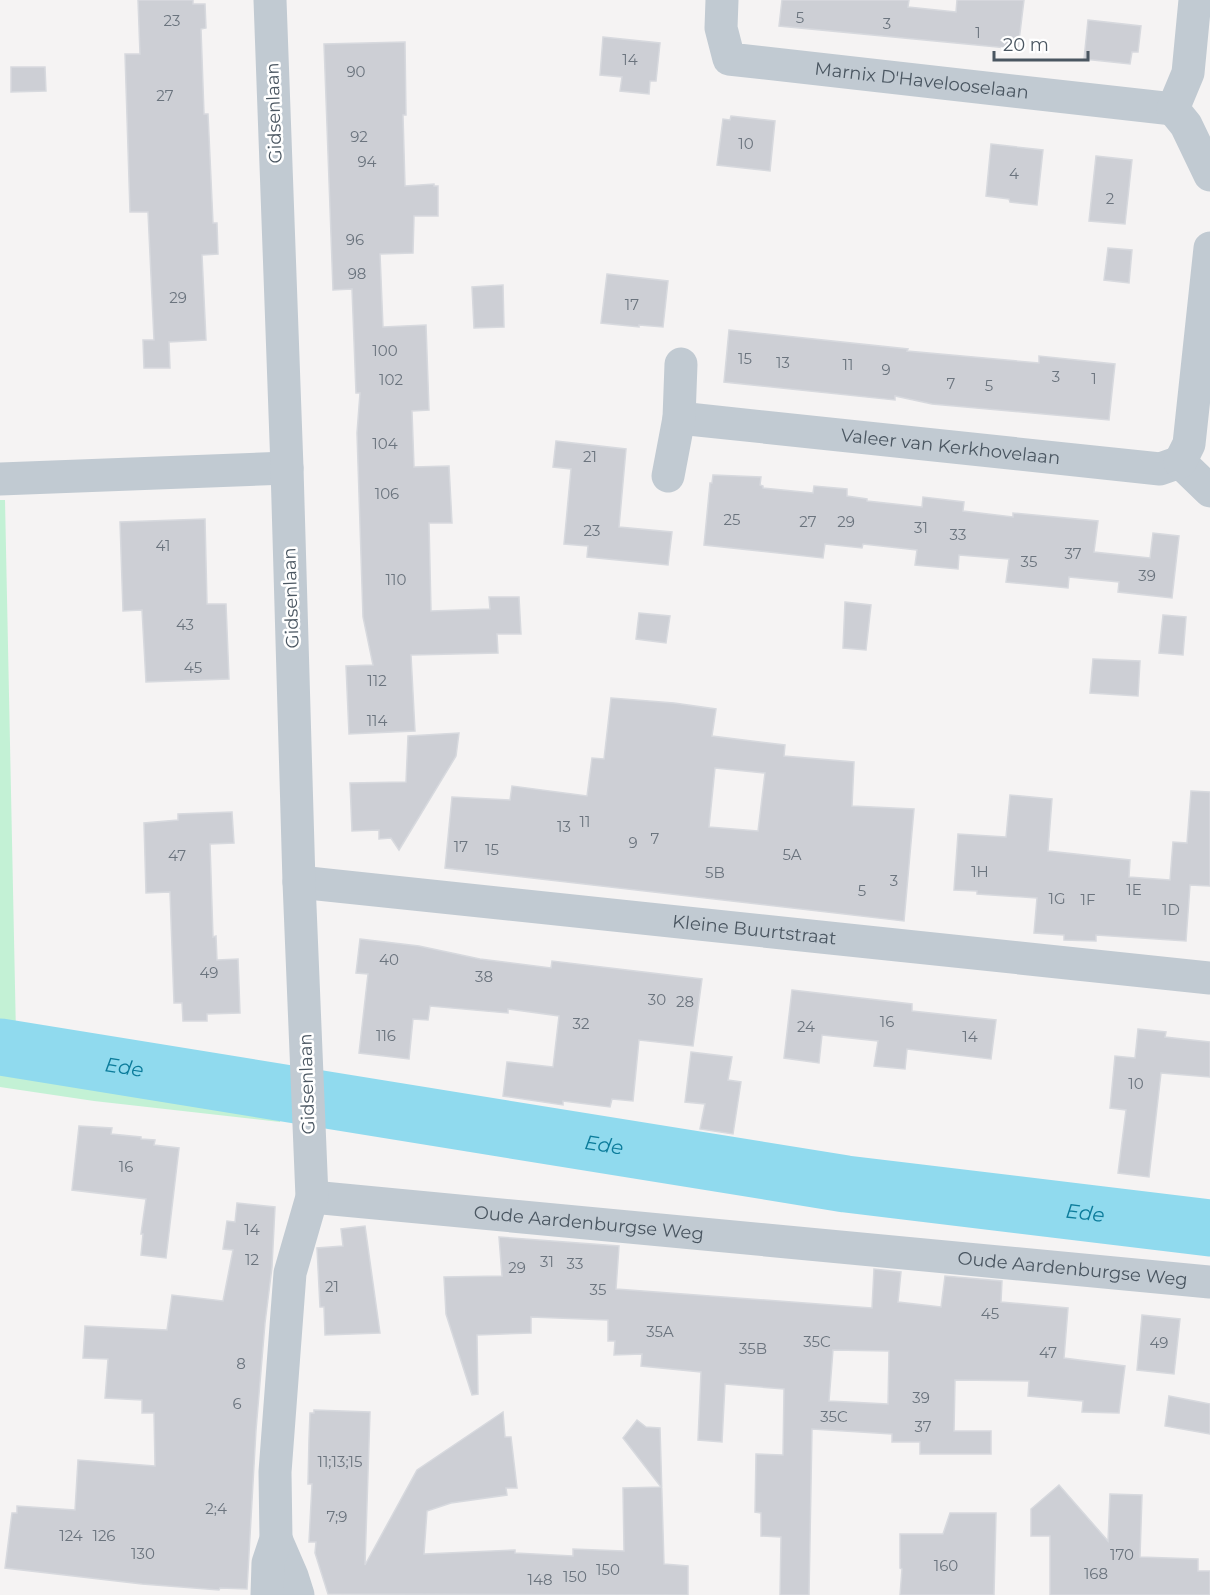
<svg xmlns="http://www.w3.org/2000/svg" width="1210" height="1595" viewBox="0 0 1210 1595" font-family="Montserrat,sans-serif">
<rect width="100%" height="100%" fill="#f5f3f3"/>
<!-- green -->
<path fill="#c3f1d5" d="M0 500H5L16 1035 284 1091 280 1122 94 1101 0 1087Z"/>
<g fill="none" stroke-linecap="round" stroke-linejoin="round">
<!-- river -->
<path stroke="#90daee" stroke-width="57" id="s1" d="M0 1047 846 1184 1210 1228"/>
</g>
<!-- building -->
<g fill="#cdcfd5" stroke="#d7d9de" stroke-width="1.5" fill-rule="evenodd">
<path d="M138 0H193V4H205L206 28 201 29 204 114H208L213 223H217L218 254 202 255 206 340 169 342 170 368H144L143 340H154L148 212H130L125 54H140Z"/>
<path d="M782 0H909L908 7 956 12 957 0H1024L1018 49 779 26Z"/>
<path d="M1088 20 1141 26 1138 52H1132L1130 64 1084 59Z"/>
<path d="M603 37 660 43 656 81H650L649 94 620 91 622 77 600 75Z"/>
<path d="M405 42 406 115H403L405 186 434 184V186H438V216H414L413 253 380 254 383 327 426 325 429 410 412 411 414 467 449 466 452 523H429L431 611 490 609 489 597H519L521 634H497L498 653 411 655 415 731 349 734 346 666 373 665 363 617 357 433 360 393H356L352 289 333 290 324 44Z"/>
<path d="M11 67H45L46 91 11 92Z"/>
<path d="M731 116 775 121 770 171 717 165 723 119 730 120Z"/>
<path d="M991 144 1043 150 1037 205 1010 202 1009 199 986 196Z"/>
<path d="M1096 156 1132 160 1125 224 1089 221Z"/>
<path d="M1108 248 1132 250 1129 283 1104 280Z"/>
<path d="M607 274 668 281 663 327 639 325V327L601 323Z"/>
<path d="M503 285 504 327 474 328 472 287Z"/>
<path d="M729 330 908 349 907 351 1039 363V356L1115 364 1109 420 932 404 895 396V400L724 382Z"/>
<path d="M556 441 626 449 619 527 672 532 668 565 587 557 588 546 564 544 571 469 553 467Z"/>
<path d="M713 475 761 477 760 485 763 486V488L813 493 814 486 847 489V496L867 499V501L922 507 923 497 964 502 963 511 1013 517V513L1098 521 1094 552 1150 558 1153 533 1179 536 1172 598 1118 592 1119 582 1069 577 1068 588 1006 582 1009 559 959 555 958 569 915 565 917 550 863 544 862 548 825 544 823 558 704 545 710 483H712Z"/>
<path d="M205 519 207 604H226L229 679 146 682 142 610 123 611 120 522Z"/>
<path d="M845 602 871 605 866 650 843 648Z"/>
<path d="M639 613 670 616 666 643 636 639Z"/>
<path d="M1163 615 1186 617 1183 655 1159 653Z"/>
<path d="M1093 659 1140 661 1138 696 1090 693Z"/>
<path d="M611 698 674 703 716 709 712 736 785 745 784 756 854 762 852 806 914 809 904 921 445 868 452 797 510 800 512 786 587 796 592 758 604 759ZM715 768 765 773 758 831 709 827Z"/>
<path d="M459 733 456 756 399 850 391 838 379 839V830L352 831 350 783 406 782 408 736Z"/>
<path d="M1191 791 1210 792V886L1190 885 1186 941 1096 935V941L1064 940V935L1034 933 1037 898 977 894V891L954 890 958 834 1006 837 1010 795 1052 799 1048 851 1130 860 1129 877 1170 880 1173 842 1187 843Z"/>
<path d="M232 812 234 843 210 844 213 937 216 936 217 960 238 959 240 1013 207 1014V1021H183L182 1003H174L170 892 146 893 144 823 178 820V814Z"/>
<path d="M360 939 419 946 480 959 551 968 552 961 702 979 693 1046 639 1040 633 1101 612 1099 610 1107 563 1101V1105L503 1096 507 1062 553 1067 559 1016 508 1009V1013L430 1006 428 1020 413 1019 409 1059 359 1053 368 974 356 973Z"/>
<path d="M792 990 912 1004V1011L996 1020 991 1059 907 1049 905 1069 874 1066 878 1041 822 1035 819 1063 784 1058Z"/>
<path d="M1138 1029 1166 1032 1165 1037 1210 1042V1077L1161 1073 1149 1177 1118 1173 1126 1110 1110 1108 1115 1056 1135 1058Z"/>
<path d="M691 1052 732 1057 728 1080 741 1082 733 1134 700 1129 705 1104 685 1102Z"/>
<path d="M79 1126 112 1128 111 1134 141 1137V1139L155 1140 154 1145 179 1148 166 1258 141 1255 143 1234H141L146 1199 72 1190Z"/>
<path d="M237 1203 275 1207 272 1267 265 1323 256 1430 247 1589 220 1588 219 1590 142 1584 5 1568 12 1513H17V1506L75 1510 78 1460 155 1466 154 1413H142V1400L105 1398 108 1359 83 1358 85 1326 167 1330 172 1295 223 1301 233 1250 223 1249 227 1221 235 1222Z"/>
<path d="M365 1226 380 1333 325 1335 324 1307H320L317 1248 343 1246 341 1229Z"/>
<path d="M499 1237 619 1246 616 1289 872 1308 874 1269 901 1272 898 1302 941 1307 945 1276 1002 1281 1001 1302 1068 1308 1064 1358 1125 1366 1119 1413 1082 1412 1083 1401 1028 1396 1029 1381 955 1380 954 1431H991V1454H920V1442H892V1434L812 1429 809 1595H780L781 1537 761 1536V1513L755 1512 756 1454 783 1455 784 1389 725 1384 722 1442 698 1440 701 1372 641 1366 642 1354 614 1355 615 1341H608V1320L531 1317V1333L477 1335 478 1394 472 1395 446 1314 444 1277 502 1276ZM833 1350 889 1351 888 1404 829 1401Z"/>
<path d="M1142 1315 1180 1319 1174 1374 1137 1370Z"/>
<path d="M1169 1396 1210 1404V1434L1165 1426Z"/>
<path d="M314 1410 370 1412 365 1565 417 1470 503 1412 505 1437H511L517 1488H506L507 1495 451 1503 427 1511 424 1554 515 1550V1553L573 1556V1549L624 1551 623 1488 661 1487 623 1438 637 1420 646 1427 660 1428 664 1564 688 1566V1595L328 1594 315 1553 316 1542H309L312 1484H308L309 1439 310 1413H314Z"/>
<path d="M1059 1485 1108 1541 1110 1494 1142 1495 1140 1557 1198 1559V1571H1210V1595H1050V1536H1031V1509Z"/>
<path d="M950 1513H996L994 1595H900L902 1569 900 1568V1534H943Z"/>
</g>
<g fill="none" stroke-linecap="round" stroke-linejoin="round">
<!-- minor -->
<g stroke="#c1cad2" stroke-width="33">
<path id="s2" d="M722 0 721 28 729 59 1173 109"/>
<path d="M1195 0 1188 73 1173 109 1186 125 1210 175"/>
<path id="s3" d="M679 418 1160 469 1180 462 1210 491"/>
<path d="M1180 462 1189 444 1210 248"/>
<path d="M668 476 679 418 681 364"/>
<path d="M0 479 287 468"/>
<path id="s4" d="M299 882 1210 978"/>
<path id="s5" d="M312 1197 1210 1282"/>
<path d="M276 1539 292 1576 298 1595"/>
<path d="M267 1595 268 1563 276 1539 275 1472 290 1273 312 1197 299 882 287 468 270 0"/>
</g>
</g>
<g text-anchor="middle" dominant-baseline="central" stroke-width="5" stroke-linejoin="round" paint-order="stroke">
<!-- number labels -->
<g font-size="15" fill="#6b747e">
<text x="800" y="17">5</text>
<text x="172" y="20">23</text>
<text x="887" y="23">3</text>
<text x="978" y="32">1</text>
<text x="630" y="59">14</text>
<text x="356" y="71">90</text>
<text x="165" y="95">27</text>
<text x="359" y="136">92</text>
<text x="746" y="143">10</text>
<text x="367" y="161">94</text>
<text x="1014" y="173">4</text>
<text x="1110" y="198">2</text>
<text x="355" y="239">96</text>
<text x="357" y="273">98</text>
<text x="178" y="297">29</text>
<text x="632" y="304">17</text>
<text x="385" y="350">100</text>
<text x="745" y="358">15</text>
<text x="783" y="362">13</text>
<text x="848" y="364">11</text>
<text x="886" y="369">9</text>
<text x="1056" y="376">3</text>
<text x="1094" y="378">1</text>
<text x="391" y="379">102</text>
<text x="951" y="383">7</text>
<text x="989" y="385">5</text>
<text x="385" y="443">104</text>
<text x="590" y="456">21</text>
<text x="387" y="493">106</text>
<text x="732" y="519">25</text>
<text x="808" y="521">27</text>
<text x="846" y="521">29</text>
<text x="921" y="527">31</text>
<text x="592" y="530">23</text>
<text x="958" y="534">33</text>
<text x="163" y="545">41</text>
<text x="1073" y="553">37</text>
<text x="1029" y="561">35</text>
<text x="1147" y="575">39</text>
<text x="396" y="579">110</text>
<text x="185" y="624">43</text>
<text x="193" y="667">45</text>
<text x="377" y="680">112</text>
<text x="377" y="720">114</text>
<text x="585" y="821">11</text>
<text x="564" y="826">13</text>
<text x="655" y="838">7</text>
<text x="633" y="842">9</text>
<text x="461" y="846">17</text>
<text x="492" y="849">15</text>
<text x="792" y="854">5A</text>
<text x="177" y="855">47</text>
<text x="980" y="871">1H</text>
<text x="715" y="872">5B</text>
<text x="894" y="880">3</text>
<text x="1134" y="889">1E</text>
<text x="862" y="890">5</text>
<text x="1057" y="898">1G</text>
<text x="1088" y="899">1F</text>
<text x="1171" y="909">1D</text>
<text x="389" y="959">40</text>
<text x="209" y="972">49</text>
<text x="484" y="976">38</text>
<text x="657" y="999">30</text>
<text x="685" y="1001">28</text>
<text x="887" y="1021">16</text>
<text x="581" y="1023">32</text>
<text x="806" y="1026">24</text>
<text x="386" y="1035">116</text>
<text x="970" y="1036">14</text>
<text x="1136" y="1083">10</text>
<text x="126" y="1166">16</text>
<text x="252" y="1229">14</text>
<text x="252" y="1259">12</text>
<text x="547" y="1261">31</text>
<text x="575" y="1263">33</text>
<text x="517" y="1267">29</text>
<text x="332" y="1286">21</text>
<text x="598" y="1289">35</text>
<text x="990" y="1313">45</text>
<text x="660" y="1331">35A</text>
<text x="817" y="1341">35C</text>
<text x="1159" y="1342">49</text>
<text x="753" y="1348">35B</text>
<text x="1048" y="1352">47</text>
<text x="241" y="1363">8</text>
<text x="921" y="1397">39</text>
<text x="237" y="1403">6</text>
<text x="834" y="1416">35C</text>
<text x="923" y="1426">37</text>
<text x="340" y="1461">11;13;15</text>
<text x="216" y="1508">2;4</text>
<text x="337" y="1516">7;9</text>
<text x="71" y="1535">124</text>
<text x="104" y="1535">126</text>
<text x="143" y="1553">130</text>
<text x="1122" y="1554">170</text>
<text x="946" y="1565">160</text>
<text x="608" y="1569">150</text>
<text x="1096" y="1573">168</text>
<text x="575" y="1576">150</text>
<text x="540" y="1579">148</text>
</g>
<!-- street labels -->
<g font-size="18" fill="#4a5661" stroke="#fff">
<text stroke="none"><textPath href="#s2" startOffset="254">Marnix D'Havelooselaan</textPath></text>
<text transform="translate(274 113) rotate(-92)">Gidsenlaan</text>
<text stroke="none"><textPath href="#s3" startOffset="273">Valeer van Kerkhovelaan</textPath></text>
<text transform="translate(291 598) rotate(-92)">Gidsenlaan</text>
<text stroke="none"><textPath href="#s4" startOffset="458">Kleine Buurtstraat</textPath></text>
<text transform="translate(307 1084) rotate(-92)">Gidsenlaan</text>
<text stroke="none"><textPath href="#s5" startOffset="278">Oude Aardenburgse Weg</textPath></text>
<text stroke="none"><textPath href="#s5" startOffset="764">Oude Aardenburgse Weg</textPath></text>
</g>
<!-- water labels -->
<g font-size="20" font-style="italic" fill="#0c7c9b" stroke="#fff">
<text stroke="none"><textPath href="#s1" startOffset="126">Ede</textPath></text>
<text stroke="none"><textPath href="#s1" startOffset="612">Ede</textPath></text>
<text stroke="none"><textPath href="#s1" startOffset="1098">Ede</textPath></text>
</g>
</g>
<!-- scale -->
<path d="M994 51v9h94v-9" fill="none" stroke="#4a5661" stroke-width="3"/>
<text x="1003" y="51" font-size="18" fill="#4a5661" stroke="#ffffff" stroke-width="4.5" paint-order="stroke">20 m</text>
</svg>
